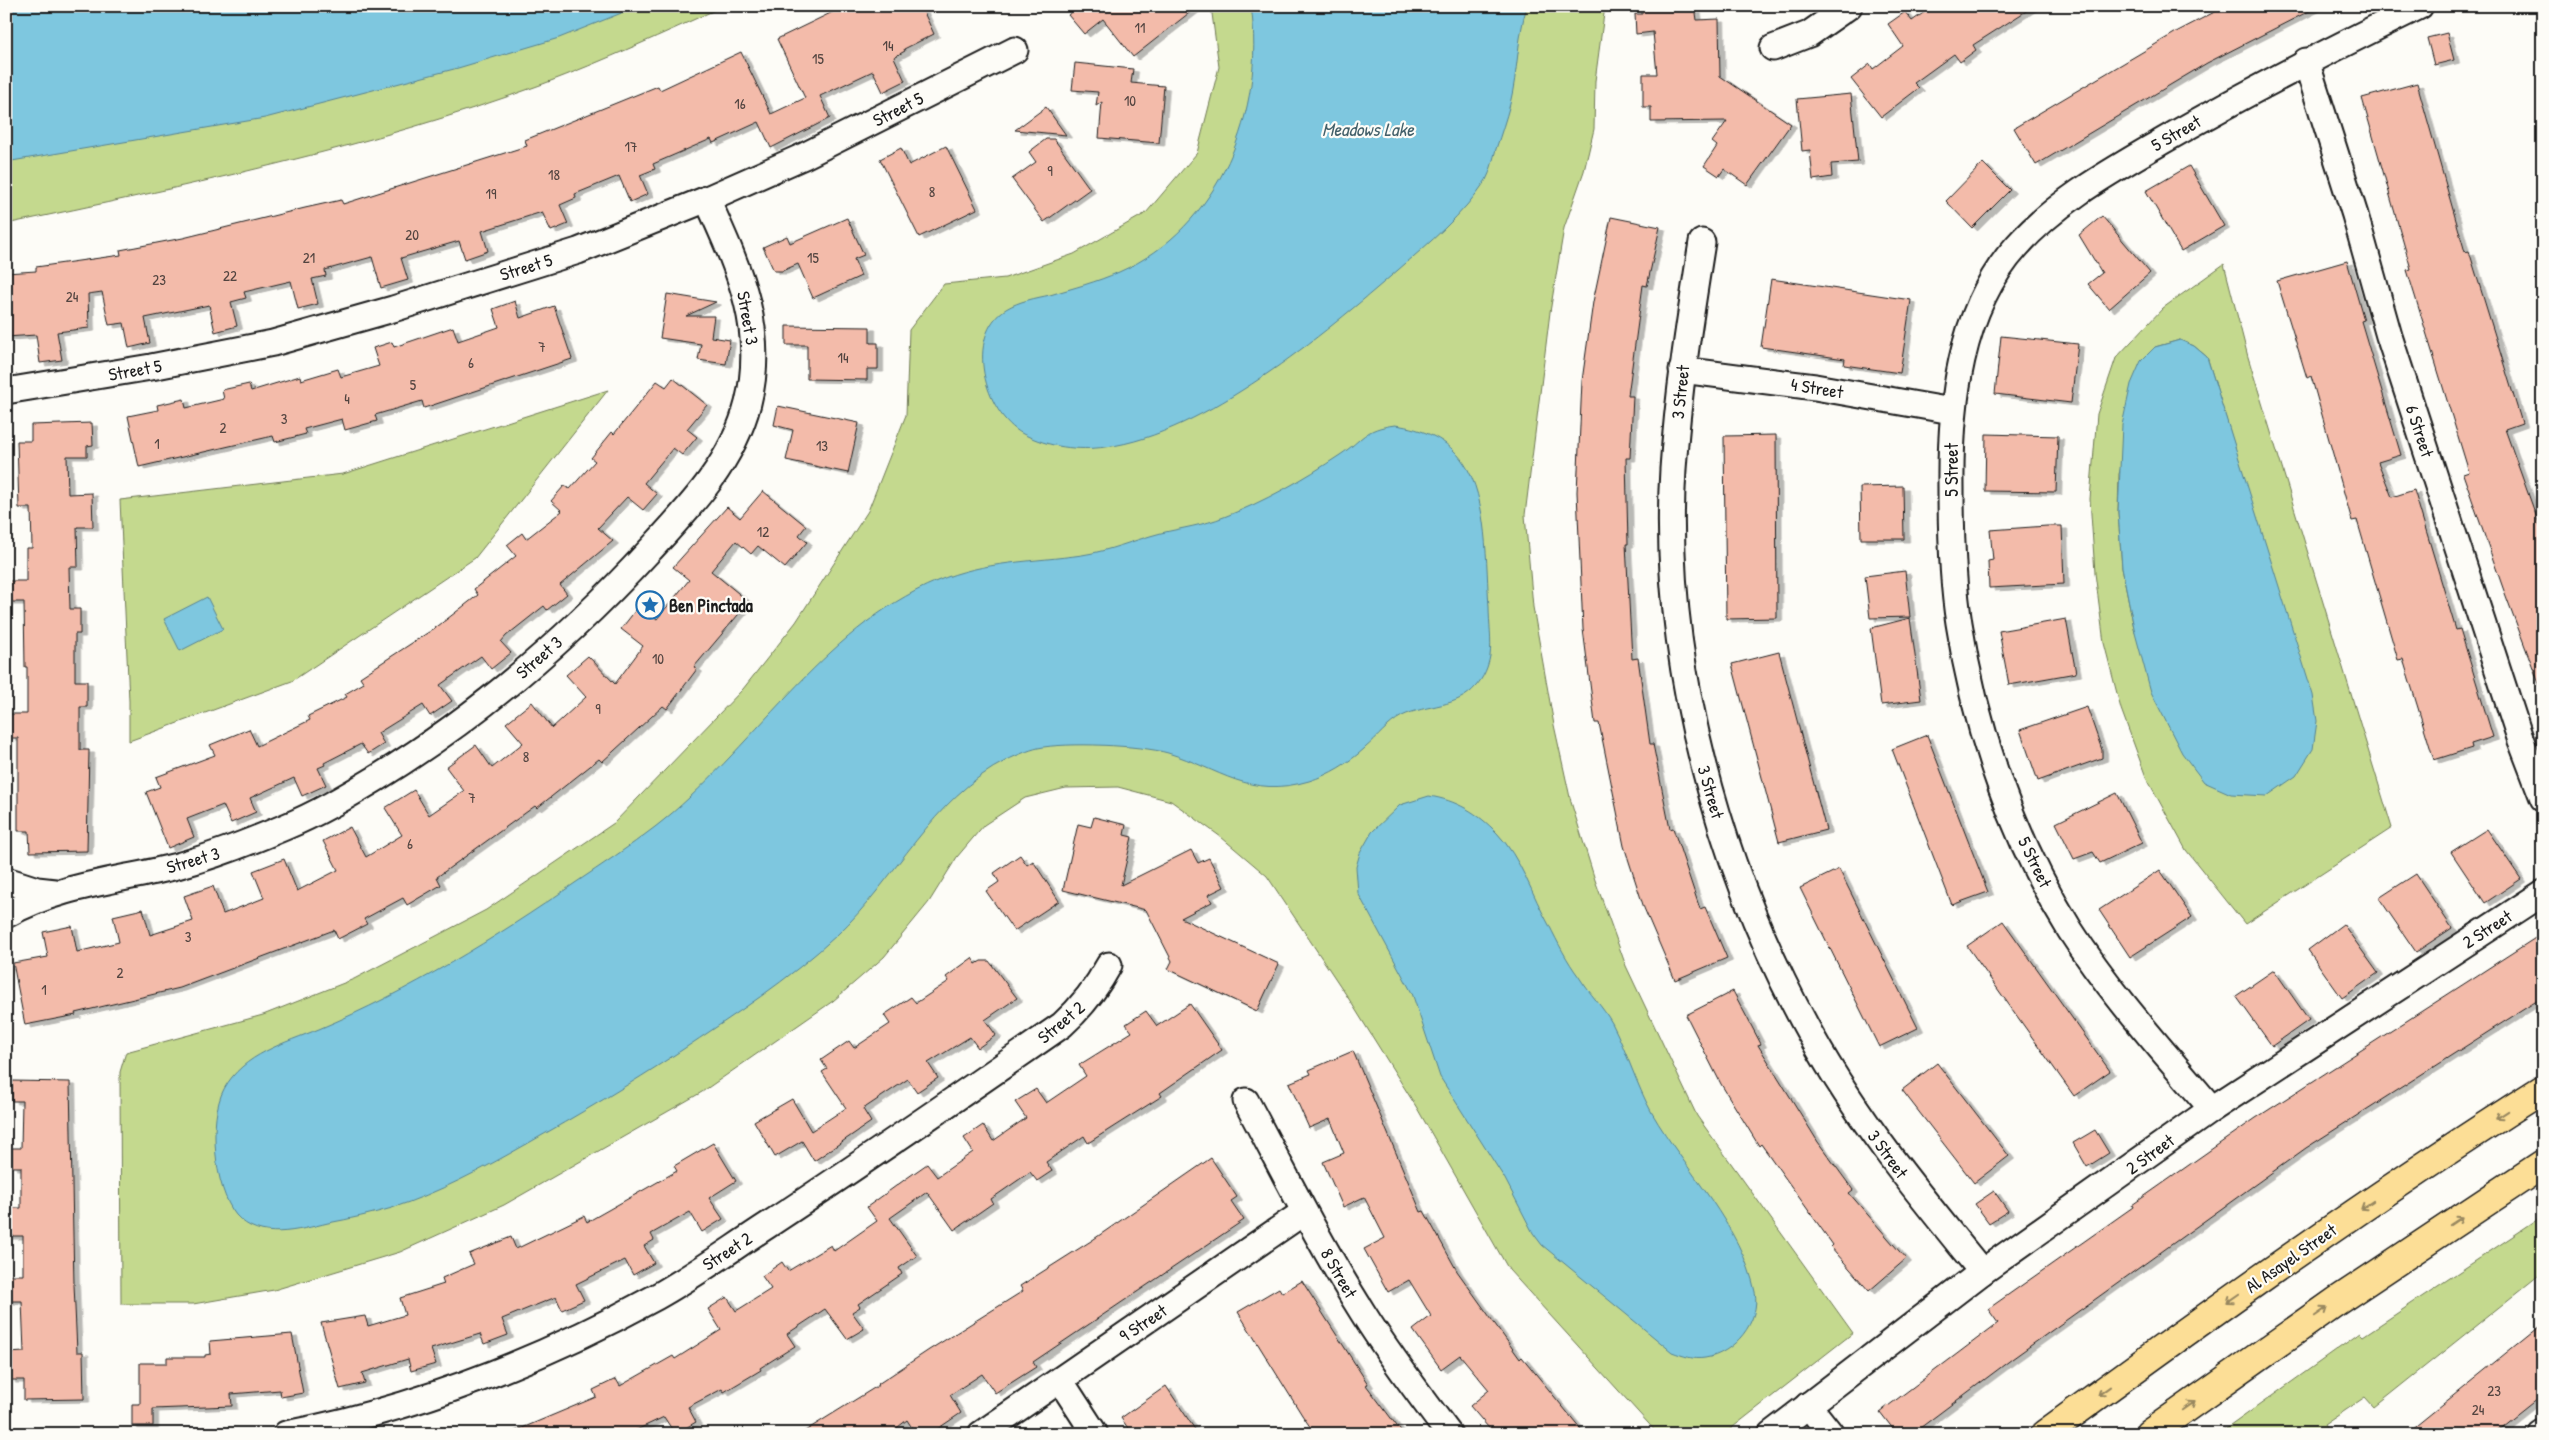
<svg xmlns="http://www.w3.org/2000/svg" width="2549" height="1440" viewBox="0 0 2549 1440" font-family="'Patrick Hand',sans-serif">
<defs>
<filter id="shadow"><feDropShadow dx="5.5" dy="3" stdDeviation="0" flood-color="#0004"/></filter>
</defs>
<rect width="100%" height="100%" fill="#fdfcf7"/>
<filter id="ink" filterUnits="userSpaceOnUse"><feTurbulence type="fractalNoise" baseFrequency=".02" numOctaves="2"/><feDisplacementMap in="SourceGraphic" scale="10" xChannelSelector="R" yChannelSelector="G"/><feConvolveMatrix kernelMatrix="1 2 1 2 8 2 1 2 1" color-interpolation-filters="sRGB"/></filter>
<g filter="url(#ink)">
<!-- green -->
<g fill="#c4d98e" stroke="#707a55" fill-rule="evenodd">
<path d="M6 6H724C664 33 604 61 543 84 369 148 187 186 6 224Z"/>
<path d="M1211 6H1605L1595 81 1594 129 1584 171 1564 228 1550 312 1525 515 1533 607 1554 725 1571 802 1595 880 1626 966 1697 1116 1853 1333 1724 1434H1658L1509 1270 1417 1108 1347 996 1267 876 1221 837 1171 801 1118 787 1066 788 1025 798 984 825 957 857 929 902 884 957 833 1001 702 1092 504 1205 400 1252 274 1290 193 1304H121L120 1072 126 1052 263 1015 354 979 486 910 614 823 743 689 796 622 868 511 906 415 909 330 944 284 1005 278 1074 254 1146 213 1197 153 1219 67Z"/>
<path d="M2224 264 2248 357 2392 828 2245 924 2186 850 2146 777 2121 709 2104 643 2095 573 2090 499 2097 414 2116 358 2163 308ZM2180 340 2194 346 2207 357 2276 581 2135 633 2122 568 2118 512 2119 474 2155 347Z"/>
<path d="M608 390 475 558 292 681 129 741V701L120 500 343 474Z"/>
<path d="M2543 1216V1272L2374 1407 2365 1397 2324 1425 2330 1434H2219L2360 1333 2363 1336Z"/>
</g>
<!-- water -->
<g fill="#7ec7df" stroke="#578391">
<path d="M24 6H639L559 38 458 68 265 118 6 162V11Z"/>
<path d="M1251 6H1527C1517 38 1518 72 1510 104 1506 119 1501 134 1496 149 1493 159 1491 171 1486 180 1463 215 1429 243 1398 270 1324 334 1205 434 1106 447 1077 451 1049 447 1023 434 984 413 964 336 1006 309 1019 301 1036 298 1050 295 1073 288 1097 282 1119 272 1220 228 1266 110 1251 6Z"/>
<path d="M2180 340 2194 346 2207 357 2313 695 2317 721 2313 749 2296 776 2267 796 2231 794 2204 782 2182 753 2151 692 2135 633 2122 568 2118 512 2122 425 2131 384 2141 361 2155 347Z"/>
<path d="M1395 425C1423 429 1448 439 1464 463 1488 498 1486 566 1489 607 1489 623 1492 641 1490 656 1488 667 1484 677 1476 686 1458 708 1427 704 1402 716 1387 724 1378 737 1365 748 1350 762 1329 775 1309 781 1249 799 1220 769 1168 753 1140 745 1066 742 1038 748 1029 750 1015 756 1007 760 931 798 897 879 837 935 790 979 733 1016 679 1052 629 1085 578 1115 525 1145 483 1169 438 1193 392 1208 371 1214 350 1219 328 1223 298 1230 260 1242 236 1215 214 1188 208 1119 224 1089 243 1054 285 1043 319 1029 410 991 494 939 575 883 602 865 629 847 655 827 752 752 821 629 937 581 984 561 1033 562 1082 555 1109 551 1134 540 1161 533 1182 528 1204 525 1224 517 1264 502 1304 479 1340 455 1364 439 1363 429 1395 425Z"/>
<path d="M207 597 223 629 180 651 164 619Z"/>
<path d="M1429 796C1456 800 1478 813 1497 833 1521 858 1532 895 1549 925 1558 943 1567 961 1579 977 1589 993 1603 1007 1612 1023 1627 1052 1636 1084 1652 1113 1685 1170 1742 1227 1755 1292 1761 1321 1734 1354 1705 1358 1694 1360 1683 1356 1672 1352L1542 1245 1533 1233 1505 1179 1440 1077 1412 993 1358 893 1356 867 1360 853 1372 832 1400 805Z"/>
</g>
<!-- building -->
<g fill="#f3bbaa" stroke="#1c1c1c" filter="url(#shadow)">
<path d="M845 6H921L934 34 904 49 905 51 894 57 905 81 883 92 873 71 820 96 830 118 771 148 759 122 713 143 711 139 653 164 655 169 640 175 648 194 630 202 619 176 575 194 576 198 560 205 568 224 551 231 542 212 482 231 488 251 465 259 459 241 401 258 408 280 381 288 372 257 325 270 326 276 312 279 318 304 298 309 291 281 244 292 246 298 231 302 237 326 215 332 209 305 145 318 150 343 129 348 124 323 109 325 102 292 88 294 89 328 57 332 62 360 40 363 36 335 6 337V273L36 271V267L121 255 120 250 183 238 305 208 341 200 343 204 527 146 525 140 658 86 660 90 741 52 771 114 805 98 777 39Z"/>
<path d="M1080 6H1198L1133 57 1103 19 1084 34 1068 15Z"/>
<path d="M1642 6H1695L1697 20 1719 19 1720 76 1791 124 1747 185 1724 169 1719 176 1704 166 1717 146 1712 142 1727 121 1651 122V107H1643V74H1657L1653 32 1636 34 1635 14H1642Z"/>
<path d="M1933 6H2034L1973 45 1976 50 1960 62 1954 54 1914 83 1919 88 1881 117 1851 79 1870 64 1873 69 1903 46 1888 24 1905 12 1912 21Z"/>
<path d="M2226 6H2319L2207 63 2036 165 2014 128 2178 31Z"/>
<path d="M2447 33 2454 60 2434 65 2427 38Z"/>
<path d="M1075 63 1133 69 1131 83 1164 86 1159 143 1099 138 1102 102 1096 106 1098 92 1072 90Z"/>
<path d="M2417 83 2465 252 2469 251 2522 423 2505 429 2543 535V688L2541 689 2503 588 2463 474 2469 472 2407 270 2411 269 2362 98Z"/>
<path d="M1851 94 1858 162 1831 164 1832 177 1813 180 1810 150 1802 151 1797 99Z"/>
<path d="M1046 107 1066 135 1015 130Z"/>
<path d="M1046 139H1054L1090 189 1044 222 1012 179 1036 162 1029 152Z"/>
<path d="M946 146 977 209 919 237 880 159 901 148 909 165Z"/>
<path d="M1983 163 2010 190 1972 228 1946 201Z"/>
<path d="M2189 166 2224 226 2181 251 2146 191Z"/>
<path d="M2102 216 2150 273 2109 309 2088 284 2102 273 2079 235Z"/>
<path d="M1611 217 1660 227 1647 286 1643 285 1628 396H1633L1630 458H1626L1628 544H1626L1632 659 1638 658 1650 744H1653L1670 829 1673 828 1700 909 1705 907 1727 958 1675 980 1644 908 1624 846 1599 723H1595L1583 629 1577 492 1582 381 1593 302Z"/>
<path d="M847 218 864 255 854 259 861 276 813 298 798 264 782 271H774L763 247 787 236 790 243Z"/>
<path d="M2347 261 2364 320 2361 321 2401 455 2378 462 2392 497 2414 490 2456 630 2460 629 2493 737 2471 744 2472 748 2434 760 2403 659 2398 660 2357 520 2352 521 2311 376 2307 378 2277 281Z"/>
<path d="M1771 279 1911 300 1900 373 1844 365 1845 359 1761 347Z"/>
<path d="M667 294 716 302 686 316H714L711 337 730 340 726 364 698 360 701 344 660 338Z"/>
<path d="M515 301 520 318 554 306 572 359 424 408 422 401 375 415 377 421 345 430 342 419 304 429 306 434 275 442 273 436 139 467 128 416 158 410 157 405 184 399 186 408 224 399 222 390 249 384 251 391 300 376 301 380 338 369 341 377 379 366 373 348 392 342 394 347 453 327 458 341 499 327 493 309Z"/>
<path d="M786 326 870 327V343H878V369H867V380L807 379V345H786Z"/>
<path d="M2001 336 2078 344 2071 403 1995 394Z"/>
<path d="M673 378 707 405 687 429 697 437 682 455 673 448 644 483 657 494 643 510 627 497 598 528 613 541 560 585 567 594 547 610 544 606 506 636 501 642 511 653 491 669 481 656 440 685 452 701 430 716 423 705 378 733 384 744 368 754 361 744 324 763 325 765 318 768 326 785 302 796 294 778 250 798 256 812 231 823 223 805 187 819 194 837 168 848 146 792 160 787 156 777 215 755 210 745 249 729 257 746 310 720 308 716 347 697 345 694 364 683 360 677 438 626 478 595 474 589 516 556 507 545 522 533 526 539 562 511 551 501 564 486 570 489 595 461 591 458 612 432 614 434 657 381 666 387Z"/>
<path d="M778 406 859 423 848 473 786 460 793 430 774 425Z"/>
<path d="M92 423 93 445 87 446V456H67L68 494 92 493 93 527H77L78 567H69L70 609H80V634H75V681H87V707H80V750H89L87 851 30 852 29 831H18V738H10V714H27V667H25L24 602H8V581H26V548H32L31 508H19L17 441H31V425Z"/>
<path d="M1986 434 2058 436 2056 492 1985 491Z"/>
<path d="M1776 435 1777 618 1726 619 1724 436Z"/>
<path d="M1903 486 1904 539H1861L1860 487Z"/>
<path d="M763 491 806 526 799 535 807 542 785 568 758 546 751 554 736 541 711 571 749 602 694 667 697 669 667 709 663 706 602 762 599 759 537 808 535 806 437 877 441 885 407 905 403 898 364 919 367 924 338 939 334 930 180 988 75 1013 76 1015 25 1025 13 963 48 957 43 932 72 926 77 952 119 942 113 916 143 909 150 935 193 921 184 896 213 886 223 914 264 898 253 871 284 859 297 891 338 870 323 841 350 827 366 857 402 835 385 808 414 790 429 815 464 791 446 767 476 745 492 768 523 743 506 723 532 702 552 728 586 697 566 675 588 656 615 684 643 646 621 629 639 606 657 619 689 580 673 567 727 507 740 518Z"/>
<path d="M2047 526H2062L2064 584 1989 588 1988 561 1993 560 1990 530Z"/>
<path d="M1905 571 1910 617 1870 618 1865 576Z"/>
<path d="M1910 618 1921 700 1881 705 1871 628Z"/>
<path d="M2066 619 2076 673 2009 685 1999 631Z"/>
<path d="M1779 652 1826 830 1779 842 1732 664Z"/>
<path d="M2087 707 2102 750V758L2038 781 2020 730Z"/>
<path d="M1927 735 1988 892 1952 905 1892 749Z"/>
<path d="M2117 793 2142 843 2100 863 2093 852 2074 859 2056 823Z"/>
<path d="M1094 817 1126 825 1124 835 1132 837 1121 885 1191 850 1198 863 1209 858 1224 887 1208 895 1212 902 1181 918 1279 964 1257 1011 1168 969 1172 961 1146 910 1063 890 1078 824 1091 827Z"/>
<path d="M2487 829 2521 879 2485 903 2451 852Z"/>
<path d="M1020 855 1027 865 1033 861 1059 901 1014 931 986 891 999 882 994 873Z"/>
<path d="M1839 869 1918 1028 1879 1047 1800 888Z"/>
<path d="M2160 870 2192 917 2130 957 2099 910Z"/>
<path d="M2416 874 2452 928 2416 952 2379 898Z"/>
<path d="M2003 921 2110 1071 2074 1096 1967 946Z"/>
<path d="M2343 924 2378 973 2342 998 2308 950Z"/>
<path d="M2543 933V997L2306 1148 2012 1359 1912 1434H1897L1880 1412 1998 1323 1988 1309 2133 1207 2132 1205 2256 1118Z"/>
<path d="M972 958 976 964 981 961H989L1017 998 985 1020 996 1035 978 1048 970 1037 928 1063 938 1078 917 1092 908 1079 863 1109 871 1122 814 1161 802 1141 775 1157 754 1121 792 1099 811 1131 846 1108 822 1072 827 1069 821 1060 849 1041 854 1048 890 1024 884 1015 911 997 916 1003 949 981 946 977Z"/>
<path d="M2274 970 2309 1020 2272 1046 2236 996Z"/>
<path d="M1733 991 1761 1044 1758 1045 1818 1142 1853 1190 1849 1193 1906 1259 1869 1291 1831 1247 1833 1245 1761 1144 1759 1146 1721 1084 1686 1015Z"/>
<path d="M1190 1004 1222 1050 1160 1093 1162 1096 1088 1143 1084 1136 1046 1162 1052 1171 1037 1181 1030 1172 991 1199 993 1203 954 1230 927 1192 890 1218 917 1256 899 1268 902 1274 858 1304 860 1307 852 1312 864 1329 847 1339 825 1309 787 1334 795 1346 760 1368 761 1370 724 1392 722 1389 688 1407 696 1422 675 1434 664 1417 628 1434H508L596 1397 593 1390 616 1379 620 1386 673 1356 675 1359 721 1330 708 1309 727 1297 736 1311 771 1289 762 1276 782 1262 788 1271 831 1245 834 1251 877 1221 867 1207 907 1178 927 1164 937 1177 973 1152 964 1138 983 1125 993 1141 1026 1118 1015 1102 1036 1089 1046 1103 1086 1076 1079 1065 1132 1032 1126 1024 1146 1011 1157 1026Z"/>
<path d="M1353 1051 1421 1212 1424 1211 1457 1271 1520 1359 1522 1357 1585 1434H1494L1470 1406 1489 1390 1460 1355 1441 1369 1413 1330 1431 1316 1409 1280 1388 1292 1364 1249 1385 1238 1364 1197 1343 1207 1323 1162 1344 1153 1330 1119 1309 1128 1289 1083 1311 1074 1309 1070Z"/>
<path d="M1937 1063 2009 1156 1974 1183 1902 1090Z"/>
<path d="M12 1081 70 1082 74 1284 77 1352H83L84 1399 24 1400V1380H10L9 1353 24 1352 22 1301H6V1275H23V1236H6V1208H21V1167H12V1148H21L22 1101H12Z"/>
<path d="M2095 1130 2109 1153 2087 1167 2073 1143Z"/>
<path d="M713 1143 736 1181 709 1198 723 1219 702 1232 690 1212 651 1234 654 1240 644 1246 654 1263 633 1275 625 1260 576 1284 584 1300 562 1310 556 1297 502 1319 508 1335 484 1344 480 1334 431 1349 436 1364 411 1371 408 1359 362 1373 365 1383 340 1389 321 1323 365 1316 368 1326 405 1315 400 1298 444 1284 442 1278 474 1264 469 1254 511 1237 516 1249 584 1216 587 1222 677 1171 674 1166Z"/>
<path d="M1211 1158 1237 1197 1231 1201 1244 1220 1033 1362 1036 1367 995 1393 982 1374 950 1395 961 1413 930 1434H916L907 1420 889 1434H800L879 1385 878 1384 929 1350 1023 1291 1020 1286 1091 1241Z"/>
<path d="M1994 1191 2008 1211 1989 1223 1975 1204Z"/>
<path d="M1302 1281 1368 1384 1366 1385 1403 1434H1315L1302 1415 1238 1312 1279 1288 1282 1293Z"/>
<path d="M2543 1323V1395L2494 1434H2406Z"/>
<path d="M292 1334 303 1393 281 1397 280 1390 231 1394 232 1406 153 1409V1426H132V1404H140V1363H167V1357H205V1355L211 1354 210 1341Z"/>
<path d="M1166 1386 1198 1434H1132L1121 1418Z"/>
</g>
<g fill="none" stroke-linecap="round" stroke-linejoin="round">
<!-- minor casing -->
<g stroke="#1c1c1c" stroke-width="29">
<g id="minor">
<path d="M1773 48 1809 34 1849 6"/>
<path d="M2306 61 2355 215 2389 336 2520 738 2543 798"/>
<path d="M1702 242C1690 318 1678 393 1673 469 1661 661 1719 870 1812 1037 1859 1122 1921 1197 1982 1272"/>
<path d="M1682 370 1815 387 1952 411"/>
<path d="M6 391 151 367 273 343 393 309 578 251 707 199 804 156 1015 50"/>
<path d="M6 880 37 890 55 892"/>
<path d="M6 915C59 885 119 881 177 866 214 856 250 842 285 827 317 814 347 796 377 778 478 716 570 637 650 550 690 507 733 462 748 403 767 327 737 266 707 199"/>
<path d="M1246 1101C1284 1172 1320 1245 1363 1313 1389 1355 1419 1394 1449 1434"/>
<path d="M2212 1109C2163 1051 2111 994 2070 930 2013 839 1975 729 1959 623 1952 579 1951 533 1951 488 1950 405 1959 310 2017 246 2057 201 2110 172 2161 142 2246 93 2332 49 2420 6"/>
<path d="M1060 1380 1095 1434"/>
<path d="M1808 1405 1831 1434"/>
<path d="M286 1434C414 1409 541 1360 656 1297 694 1276 731 1249 768 1225 867 1160 964 1093 1062 1025 1082 1007 1096 989 1109 965"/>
<path d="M981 1434 1304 1212"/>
<path d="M1771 1434 1982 1272 2212 1109 2543 893"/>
<path d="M2540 1434 2543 1432"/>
</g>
</g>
<!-- major casing -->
<g stroke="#1c1c1c" stroke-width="31">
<g id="major">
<path d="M2045 1434C2208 1315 2372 1197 2543 1089"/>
<path d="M2149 1434 2337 1301 2543 1164"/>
</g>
</g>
<!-- minor -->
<use href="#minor" stroke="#fdfcf7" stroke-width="25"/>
<!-- major -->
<use href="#major" stroke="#fcde96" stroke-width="28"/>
</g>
<!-- one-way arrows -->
<defs><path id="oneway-shaft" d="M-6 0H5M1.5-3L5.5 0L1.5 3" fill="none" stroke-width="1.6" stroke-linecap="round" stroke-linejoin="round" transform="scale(1.25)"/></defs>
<g stroke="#97875f">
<use href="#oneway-shaft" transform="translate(2502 1115) rotate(147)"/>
<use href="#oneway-shaft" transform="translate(2367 1205) rotate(146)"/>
<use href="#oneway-shaft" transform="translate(2456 1221) rotate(-34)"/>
<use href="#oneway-shaft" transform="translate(2233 1298) rotate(145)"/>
<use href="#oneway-shaft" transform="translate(2321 1312) rotate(-35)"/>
<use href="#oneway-shaft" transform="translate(2104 1391) rotate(144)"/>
<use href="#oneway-shaft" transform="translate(2189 1406) rotate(-35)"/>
</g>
</g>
<!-- icons -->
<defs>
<g id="sight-ring" transform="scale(1.4375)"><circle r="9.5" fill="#fdfcf7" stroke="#1f6fb2" stroke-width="1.5"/><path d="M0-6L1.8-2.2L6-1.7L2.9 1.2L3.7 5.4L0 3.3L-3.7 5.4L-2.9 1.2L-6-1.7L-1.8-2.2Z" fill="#1f6fb2"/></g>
</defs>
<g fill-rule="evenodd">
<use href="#sight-ring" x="650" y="605"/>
</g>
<g text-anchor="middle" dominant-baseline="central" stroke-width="4.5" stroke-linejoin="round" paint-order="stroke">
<!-- number labels -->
<g font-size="15" fill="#524440">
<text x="1140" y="27">11</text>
<text x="888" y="45">14</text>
<text x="818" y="58">15</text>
<text x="1130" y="100">10</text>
<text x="740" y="103">16</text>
<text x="631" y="146">17</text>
<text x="1050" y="170">9</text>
<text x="554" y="174">18</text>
<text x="932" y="191">8</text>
<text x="491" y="193">19</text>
<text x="412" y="234">20</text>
<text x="309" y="257">21</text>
<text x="813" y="257">15</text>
<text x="230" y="275">22</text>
<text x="159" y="279">23</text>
<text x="72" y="296">24</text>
<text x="542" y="346">7</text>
<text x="843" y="357">14</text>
<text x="471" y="362">6</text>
<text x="413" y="384">5</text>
<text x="347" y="398">4</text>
<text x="284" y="418">3</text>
<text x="223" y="427">2</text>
<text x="157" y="443">1</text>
<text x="822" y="445">13</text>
<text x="763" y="531">12</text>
<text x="658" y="658">10</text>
<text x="598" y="708">9</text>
<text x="526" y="756">8</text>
<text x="472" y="797">7</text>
<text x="410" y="843">6</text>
<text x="188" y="936">3</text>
<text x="120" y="972">2</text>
<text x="44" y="989">1</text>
<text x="2494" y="1390">23</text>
<text x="2478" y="1409">24</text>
</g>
<!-- street labels -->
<g font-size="18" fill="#1c1c1c" stroke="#fdfcf7">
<text transform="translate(898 109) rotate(-27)">Street 5</text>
<text transform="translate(2176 133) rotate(-30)">5 Street</text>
<text transform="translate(526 267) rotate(-17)">Street 5</text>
<text transform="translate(748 318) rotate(80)">Street 3</text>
<text transform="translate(135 370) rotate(-10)">Street 5</text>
<text transform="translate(1817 388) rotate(9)">4 Street</text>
<text transform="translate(1680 392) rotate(-84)">3 Street</text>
<text transform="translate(2420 431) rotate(72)">6 Street</text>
<text transform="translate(1951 470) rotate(-90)">5 Street</text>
<text transform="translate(539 657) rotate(-41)">Street 3</text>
<text transform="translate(1711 792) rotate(74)">3 Street</text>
<text transform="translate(193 860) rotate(-16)">Street 3</text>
<text transform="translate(2035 862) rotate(64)">5 Street</text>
<text transform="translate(2487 929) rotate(-33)">2 Street</text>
<text transform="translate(1061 1022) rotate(-40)">Street 2</text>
<text transform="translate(1888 1154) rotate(54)">3 Street</text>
<text transform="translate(2150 1154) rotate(-36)">2 Street</text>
<text transform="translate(727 1251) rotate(-33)">Street 2</text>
<text transform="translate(2291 1258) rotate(-35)">Al Asayel Street</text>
<text transform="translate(1339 1273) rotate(60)">8 Street</text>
<text transform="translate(1143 1323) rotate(-34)">9 Street</text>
</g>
<!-- poi labels -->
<g font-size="18" font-weight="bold" fill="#1c1c1c" stroke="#fdfcf7" text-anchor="start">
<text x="669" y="605">Ben Pinctada</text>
</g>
<!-- water labels -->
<g font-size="19" font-style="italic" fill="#43606a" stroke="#fdfcf7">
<text x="1368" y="129">Meadows Lake</text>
</g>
</g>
<!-- margin -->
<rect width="2549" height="1440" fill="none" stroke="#fdfcf7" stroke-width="25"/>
<rect x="12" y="12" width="2524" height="1415" fill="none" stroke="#1c1c1c" stroke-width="2" filter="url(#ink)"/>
</svg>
